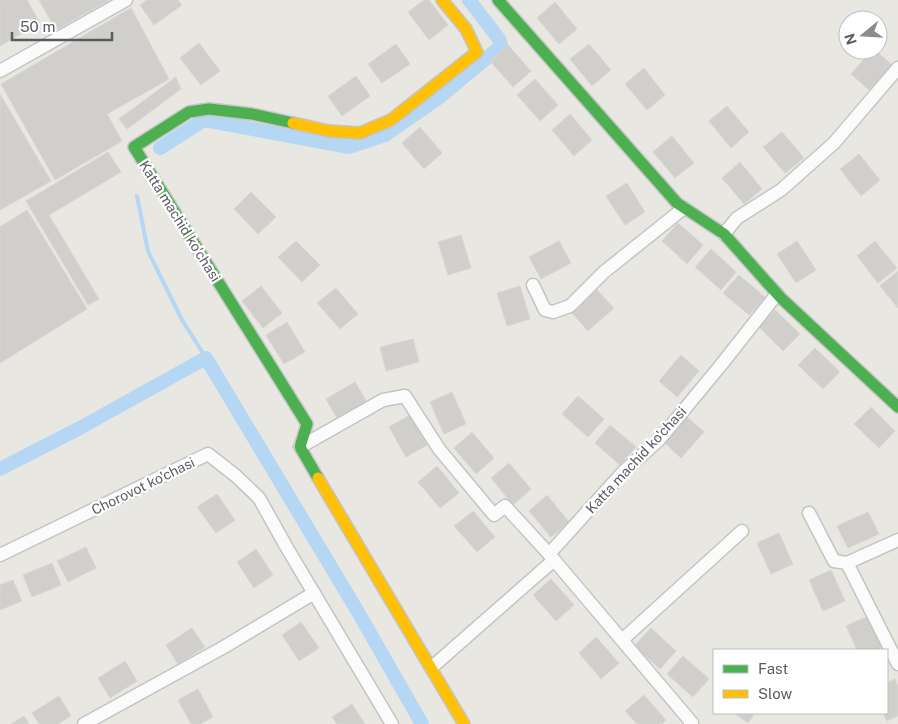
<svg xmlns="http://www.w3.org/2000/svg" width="898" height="724" viewBox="0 0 898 724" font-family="'Public Sans',sans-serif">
<rect width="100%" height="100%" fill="#e8e7e2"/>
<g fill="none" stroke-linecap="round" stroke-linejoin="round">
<!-- stream -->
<path stroke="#b5d7f4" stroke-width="4" d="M137 196 148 251 182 320 206 358"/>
<!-- canal -->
<g stroke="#b5d7f4" stroke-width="14">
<path d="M160 148 204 120 349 147 385 135 440 97 501 46 499 39 469 0"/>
<path d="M0 469 78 429 206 358 358 612 422 724"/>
</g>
</g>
<!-- building -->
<g fill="#d0cfcc" stroke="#d7d6d2">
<path d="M0 0H27L40 23 0 46Z"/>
<path d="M39 0H109L56 30Z"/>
<path d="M147 0H178L182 5 154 25 140 5Z"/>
<path d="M424 0H429L448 25 429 40 408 12Z"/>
<path d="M555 2 577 29 559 44 537 18Z"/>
<path d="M131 8 169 79 107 114 122 141 55 180 1 84Z"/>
<path d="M199 43 220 71 201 85 180 58Z"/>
<path d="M396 44 410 64 382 83 368 64Z"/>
<path d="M589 44 611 70 592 86 570 59Z"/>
<path d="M508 45 531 71 513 87 490 61Z"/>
<path d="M872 50H875L892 65 869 90 851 74Z"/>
<path d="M644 68 665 95 647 110 625 84Z"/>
<path d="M356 76 370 96 342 116 328 96Z"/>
<path d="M176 77 181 89 127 129 119 119Z"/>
<path d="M535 79 558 105 540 121 517 95Z"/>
<path d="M0 94 51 181 0 210Z"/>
<path d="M727 106 749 132 731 148 709 121Z"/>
<path d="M570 114 592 140 574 156 552 130Z"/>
<path d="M420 127 442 153 424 169 402 143Z"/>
<path d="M782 132 804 158 785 173 763 147Z"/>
<path d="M672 136 694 163 675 178 653 152Z"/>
<path d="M108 152 121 172 49 215 99 299 88 305 26 201Z"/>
<path d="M859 154 880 180 861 196 840 169Z"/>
<path d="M740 162 762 189 744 204 722 178Z"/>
<path d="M627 183 645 212 625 225 606 196Z"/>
<path d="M251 192 276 217 258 234 234 209Z"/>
<path d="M27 210 87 309 0 363V227Z"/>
<path d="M678 223 703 245 687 264 662 241Z"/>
<path d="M461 235 471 268 448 275 438 242Z"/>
<path d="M296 241 320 265 302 282 278 257Z"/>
<path d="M559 241 571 263 541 279 529 257Z"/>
<path d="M797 241 816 270 796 283 777 254Z"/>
<path d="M875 241 897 268 878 283 857 256Z"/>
<path d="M711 249 736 272 721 290 695 267Z"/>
<path d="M898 271V308L880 286Z"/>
<path d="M739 275 765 297 749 315 723 293Z"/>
<path d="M261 286 282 313 263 328 242 301Z"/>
<path d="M520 286 530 319 507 326 497 293Z"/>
<path d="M336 288 358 314 340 329 317 303Z"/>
<path d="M597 290 614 308 588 331 572 313Z"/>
<path d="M775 310 800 334 783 351 759 327Z"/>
<path d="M287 322 305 352 284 364 266 335Z"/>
<path d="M413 339 419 362 386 371 380 347Z"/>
<path d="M815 348 840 372 823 389 798 365Z"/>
<path d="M681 355 699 371 677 397 659 381Z"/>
<path d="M355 382 367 402 338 420 326 399Z"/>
<path d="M452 392 466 424 444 434 430 402Z"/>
<path d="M578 396 604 419 588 437 562 414Z"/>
<path d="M871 407 895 431 879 448 854 424Z"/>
<path d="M410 415 427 445 406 457 389 427Z"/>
<path d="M686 416 704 432 681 458 664 442Z"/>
<path d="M610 425 636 447 620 465 595 443Z"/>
<path d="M472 432 494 458 476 474 454 448Z"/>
<path d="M509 463 531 489 513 505 491 478Z"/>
<path d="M437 466 459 493 440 508 418 482Z"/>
<path d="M217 494 235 520 216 533 197 507Z"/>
<path d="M547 495 569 522 551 537 529 511Z"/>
<path d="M473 511 495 537 477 552 454 526Z"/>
<path d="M868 512 879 534 848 548 837 526Z"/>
<path d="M779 533 793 564 771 574 757 543Z"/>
<path d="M86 547 96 568 68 582 57 561Z"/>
<path d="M256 549 273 575 254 588 237 562Z"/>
<path d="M52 563 61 585 32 597 23 575Z"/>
<path d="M831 570 845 601 823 611 809 580Z"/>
<path d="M551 579 574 605 556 621 533 595Z"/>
<path d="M13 580 22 601 0 610V585Z"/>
<path d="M868 616 882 647 876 650H857L846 626Z"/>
<path d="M301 622 319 648 299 661 282 635Z"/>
<path d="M192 628 205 647 178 664 166 645Z"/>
<path d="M651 628 676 651 660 669 634 646Z"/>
<path d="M596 637 619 663 601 679 579 653Z"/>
<path d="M683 656 709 679 693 697 667 674Z"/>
<path d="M125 661 137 681 110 698 98 678Z"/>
<path d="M895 679 898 687V716L887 721 883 713H887V683Z"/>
<path d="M198 689 213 717 200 724H191L178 700Z"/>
<path d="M644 695 666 720 662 724H637L625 711Z"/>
<path d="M59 696 71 716 58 724H39L32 713Z"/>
<path d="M352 704 365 724H337L332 717Z"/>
<path d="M734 713H755L748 723Z"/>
<path d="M24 716 29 724H11Z"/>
</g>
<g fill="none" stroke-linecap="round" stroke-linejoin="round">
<!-- street casing -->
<g stroke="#c4c4c3" stroke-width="15">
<g id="street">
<path d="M0 71 126 0"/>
<path d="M724 234 737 218 781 190 834 143 898 68"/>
<path d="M533 285 545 310 553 312 570 306 604 272 684 208"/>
<path d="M300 447 383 400 405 396 439 449 494 515 505 506 549 554"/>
<path d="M809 513 834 561 847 563"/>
<path d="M898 540 847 563 898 664"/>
<path d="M0 555 208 454 236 476 259 498 287 548 392 724"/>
<path d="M622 640 742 531"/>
<path d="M431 668 554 560"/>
<path d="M84 724 224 647 314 593"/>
<path d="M690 724 692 723 549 554 624 471 659 440 721 365 777 294"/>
</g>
</g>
<!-- fast casing -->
<g stroke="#c5c5c4" stroke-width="14">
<g id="fast">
<path d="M498 0 677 203 724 234 781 298 898 407"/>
<path d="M293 123 252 114 209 109 189 112 134 147 307 424 300 447 318 478"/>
</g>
</g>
<!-- slow casing -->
<g stroke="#c5c5c4" stroke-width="14">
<g id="slow">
<path d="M293 123 329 131 360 133 391 120 477 52 466 29 442 0"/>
<path d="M318 478 464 724"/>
</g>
</g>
<!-- street -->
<use href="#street" stroke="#fcfbfb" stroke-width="12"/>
<!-- fast -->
<use href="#fast" stroke="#4caf50" stroke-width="11"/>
<!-- slow -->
<use href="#slow" stroke="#ffc107" stroke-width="11"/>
</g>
<g text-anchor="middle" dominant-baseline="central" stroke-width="4.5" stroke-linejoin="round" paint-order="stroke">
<!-- street labels -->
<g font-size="14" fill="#585b60" stroke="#fff">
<text transform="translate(180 221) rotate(58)">Katta machid ko'chasi</text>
<text transform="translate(636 460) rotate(-47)">Katta machid ko'chasi</text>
<text transform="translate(143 486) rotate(-26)">Chorovot ko'chasi</text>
</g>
</g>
<!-- legend -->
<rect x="713" y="649" width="175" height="65" fill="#ffffff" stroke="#bcbdbf"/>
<rect x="723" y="665" width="25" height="8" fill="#4caf50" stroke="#bcbdbf"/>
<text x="758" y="674" font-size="15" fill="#585b60">Fast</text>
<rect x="723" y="690" width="25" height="8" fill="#ffc107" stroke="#bcbdbf"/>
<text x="758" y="699" font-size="15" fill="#585b60">Slow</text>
<!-- north arrow -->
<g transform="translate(863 35) rotate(252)"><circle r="24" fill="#ffffff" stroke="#bcbdbf"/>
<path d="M0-4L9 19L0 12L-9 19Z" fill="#8a8c8e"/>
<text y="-8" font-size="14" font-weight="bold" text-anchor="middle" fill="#585b60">N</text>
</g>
<!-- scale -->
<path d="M12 32v8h100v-8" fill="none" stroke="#585b60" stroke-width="2.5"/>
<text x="20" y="32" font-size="15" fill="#585b60" stroke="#ffffff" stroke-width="4" paint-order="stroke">50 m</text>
</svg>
